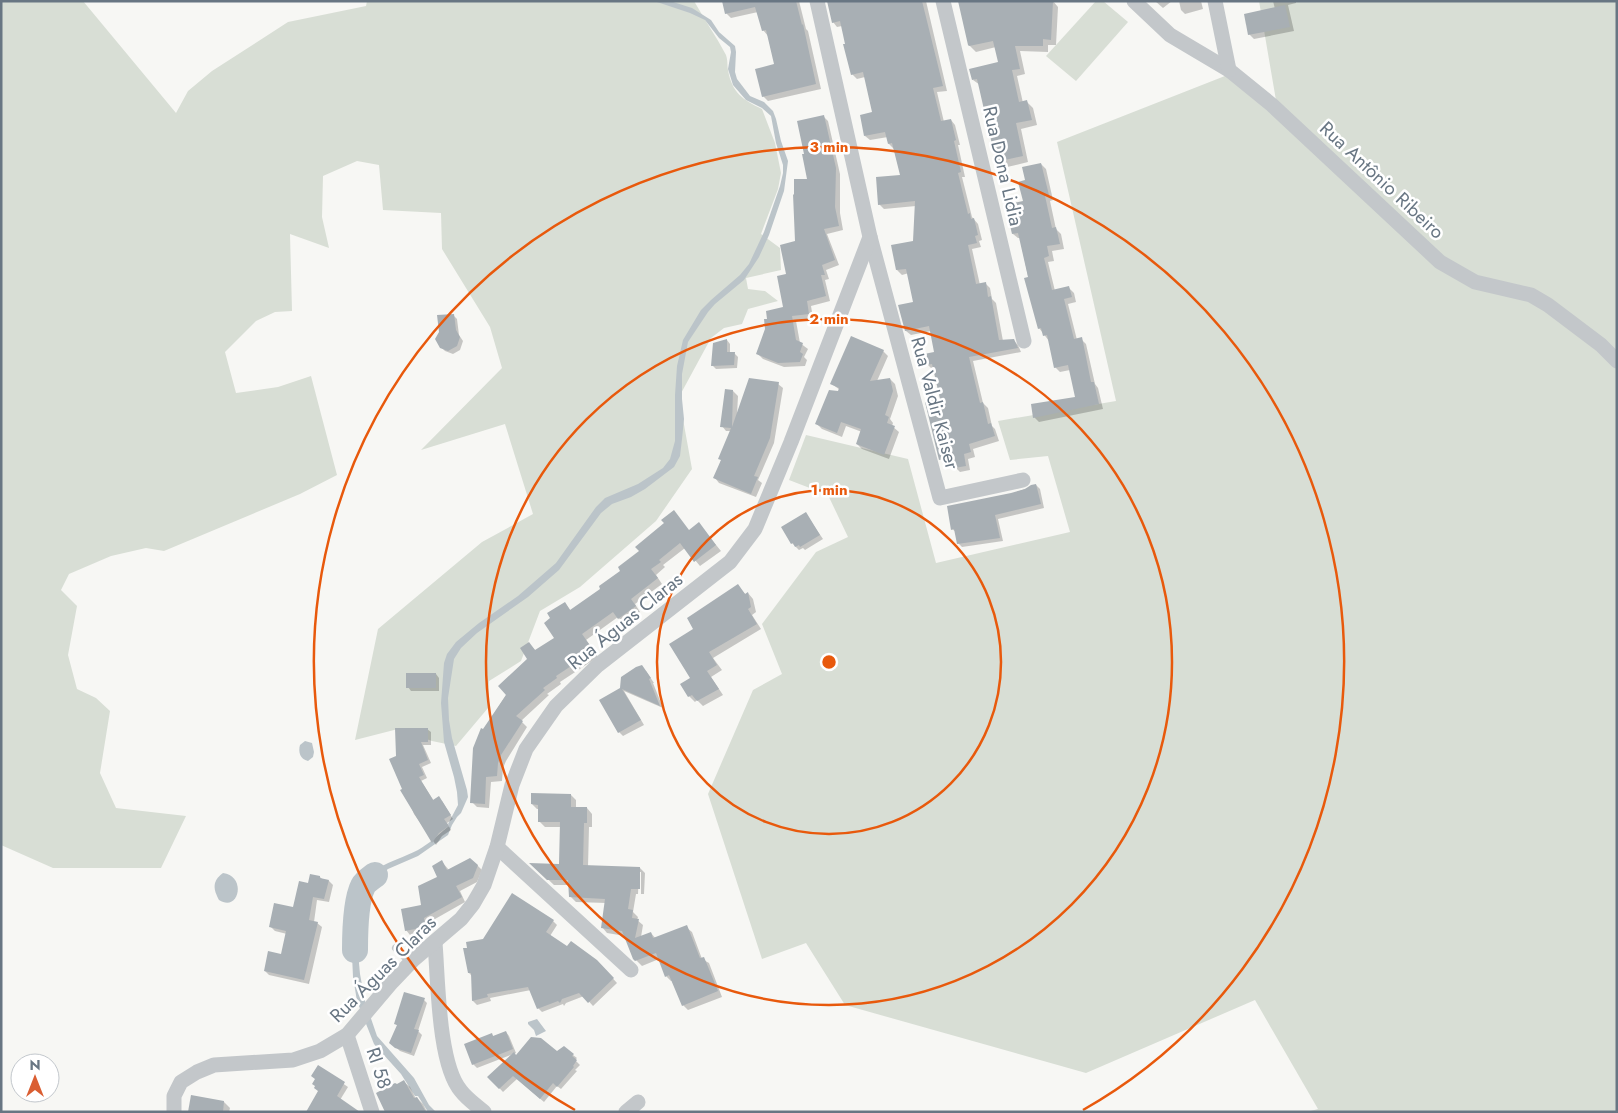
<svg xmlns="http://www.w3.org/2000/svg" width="1618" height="1113" viewBox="0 0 1618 1113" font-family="Jost,sans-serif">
<rect width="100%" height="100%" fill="#f7f7f4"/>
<!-- green -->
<g fill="#d8ded5">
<path d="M1 1H83L176 113 188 91 212 71 288 22 366 6 367 1H694C704 19 716 36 726 55 728 61 727 65 728 70 732 93 743 100 762 109L775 143 781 173 778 189 761 234 780 248 781 270 746 278 748 289 765 291 778 301 748 309 742 324 724 328 711 338 679 397 692 469 656 521 580 587 540 611 521 661 489 681 488 708 456 746 432 741 398 729 355 740 378 629 482 542 533 514 505 424 421 450 502 368 490 327 442 249 441 213 383 210 379 165 357 161 323 176 322 217 329 248 290 234 292 311 275 312 256 321 225 352 236 393 278 387 311 376 337 475 300 494 164 551 146 548 111 556 69 574 61 590 77 606 68 655 77 689 96 698 110 711 100 773 116 808 186 816 161 868H53L1 845Z"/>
<path d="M1096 1H1103L1128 22 1076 81 1046 56Z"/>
<path d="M1259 1H1617V1112H1307L1318 1109 1255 1000 1086 1073 845 1005 806 943 762 959 708 794 753 690 782 674 762 624 816 552 848 537 828 495 789 480 806 435 908 459 936 563 1070 532 1048 456 1010 460 998 421 1116 401 1057 142 1230 74 1278 112Z"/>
</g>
<!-- water -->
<g fill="#bbc4c9">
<path d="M654 1H670L692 8 711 20 719 32 735 46 736 52 735 72 737 79 750 96 764 102 773 111 776 119 781 141 788 161 784 191 769 235 759 257 744 280 715 304 708 312 688 342 682 374V399L684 419 682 439 680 456 674 467 645 489 631 497 612 504 601 513 559 570 528 597 477 633 461 648 454 659 448 698 449 720 452 738 467 790 468 797 461 813 457 817 452 825 448 835 418 856 388 869 367 886 361 908 356 902C364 866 390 864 418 850 429 844 439 834 449 826L448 824 458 805 457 792 454 777 444 742 441 703 444 663 447 654 456 642 479 623 518 596 556 563 596 507 605 498 638 484 663 468 670 459 675 441V395L677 366 683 340 701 310 711 300 740 275 749 264 764 232 780 186 783 173V165L776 143 771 116 762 108 746 100 733 85 728 69 731 52 730 47 719 38 705 20 690 13Z"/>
<path d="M305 741 312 743 314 752 313 757 308 761C300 759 298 752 300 745Z"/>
<path d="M223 873C247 876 239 913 219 900 213 889 212 881 223 873Z"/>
<path d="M354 911 359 917 357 941 360 974 365 1001 377 1036 414 1078 429 1105 436 1112H428L418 1096H415L401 1074 374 1044 357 1001 353 977 351 933Z"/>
<path d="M537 1019 546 1031 536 1036 534 1030 528 1024V1022Z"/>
</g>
<!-- shadow -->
<g fill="#0003">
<path d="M723 1H799L806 29 808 31 821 89 768 101 763 96 775 65 768 36 763 30 758 12 731 18 726 13Z"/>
<path d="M828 1H926L947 91 937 92 944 122 951 120 955 125 960 145H958L965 177H962L972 217 978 224 982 240 979 241 981 247 972 249 980 285 985 283 990 288 992 299 996 303 1003 341 1013 340 1018 345 1021 352 973 361 983 403 988 408 992 426 995 429 999 441 973 449 975 457 968 459 970 470 960 472 956 468 954 462 945 464 941 459V400L934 369H932L928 365 936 353 931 331 911 335 906 331 915 303 909 273 902 275 897 270 893 246 914 242 916 206 884 209 879 204 901 176 894 149 889 144 888 137 870 140 865 136 873 113 865 77 857 79 852 74 842 26 837 27 833 22Z"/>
<path d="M1053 1 1058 7 1056 45H1048V52L1020 51 1025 74 1017 76 1023 103 1027 102 1033 108 1037 125 1021 129 1028 162 1003 168 997 162 980 85 973 80 1000 63 996 47 976 52 969 45Z"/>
<path d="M1155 1H1172L1163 8Z"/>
<path d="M1179 1H1201L1203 9 1185 14 1181 10Z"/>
<path d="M1273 1H1296V3L1288 5 1294 31 1254 39 1249 34 1275 9Z"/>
<path d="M823 116 828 121 840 174V213L843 230 827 234 839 265 826 270 829 279 825 280 830 301 811 306 813 318 796 321 800 343 808 349 804 357 807 360 805 366 784 367 763 359 758 354 784 308 788 275 797 242 809 180 806 154Z"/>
<path d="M1041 164 1046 169 1053 200 1050 201 1056 229 1061 234 1064 249 1052 251 1054 261 1048 262 1055 291 1069 288 1074 293 1076 302 1068 304 1077 340 1081 339 1086 344 1095 384 1098 388 1103 409 1039 422 1034 417 1076 398 1070 370 1060 372 1055 367 1049 341 1039 328 1020 238H1018L1013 234 1024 202 1026 181Z"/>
<path d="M453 315 457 319 459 335 463 341 460 350 453 354 445 351 441 347Z"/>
<path d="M727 340 730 344V353H734L738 357 737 368 716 369 712 365Z"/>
<path d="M883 351 888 356 877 381 890 379 895 384 898 396 890 419 893 423 892 426 899 432 889 459 862 449 857 444 862 432 846 426 842 437 822 429 817 424 839 393 840 390 832 384Z"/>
<path d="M778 384 783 388 774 443 758 480 762 483 756 497 719 483 715 478 731 431H726L722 426 733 391 738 396 737 415Z"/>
<path d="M1036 485 1040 489 1044 508 998 519 1003 541 962 547 958 543 956 532 952 529 1011 494Z"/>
<path d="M806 514 823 539 805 550 803 548 799 550 792 543Z"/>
<path d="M703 529 721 551 700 566 685 548 663 565 665 567 656 575 662 584 635 604 640 612 624 624 618 617 586 640 598 657 560 682 561 684 547 694 549 695 521 721 527 727 506 761 503 768 502 781 491 782 489 808 477 807 472 802 483 731 529 659V644L536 651 555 638 565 603 571 611 689 531Z"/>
<path d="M738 586 746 595 748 593 753 599 756 612 752 615 761 629 713 658 722 670 711 677 723 695 703 706 697 700 695 702 689 696 692 678 695 629Z"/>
<path d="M646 671 654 683H653L663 708 624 691 644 725 623 736 619 732 621 688Z"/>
<path d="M436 674 439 678V691H411L408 687Z"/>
<path d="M427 729 431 732V745H423L431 763 422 767 427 778 421 781 434 801H442L453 819 447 823 451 830 442 836 436 845 414 814 404 789 397 757Z"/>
<path d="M571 795 576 800V808H587L592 814V827H589L588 867 640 868 645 873 644 894H641V872H639L638 894H636L633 912 638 917 637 920 643 925 641 937 651 933 656 939 686 927 692 932 702 959 709 963 722 997 688 1010 683 1005 673 981H671L666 976 659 959 642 966 634 958 625 936 607 933 602 927 606 903 576 902 570 896V885H554L532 864 560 866 561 827H545L539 821V809H537L532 804Z"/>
<path d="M442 862 449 870 477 865 482 870 477 882 460 891 465 902 428 923 429 929 424 930V932L410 935 406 930 423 906 439 877Z"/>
<path d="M320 877 323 880 329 881 333 885 329 902 317 900 314 922 317 923 322 927 309 984 269 975 265 971 282 955 287 934 275 931 270 926 294 909 309 884Z"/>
<path d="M553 921 557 925 550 936 567 948 597 961 617 983 593 1006 584 996 566 1003 564 1006 563 1004 542 1012 538 1008 531 990 490 998 491 1001 477 1005 473 1001 472 976 469 973 484 941Z"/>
<path d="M424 1000 427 1003 418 1031 422 1035 414 1056 400 1051 391 1043 398 1026 395 1023Z"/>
<path d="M506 1032 509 1036 516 1053 477 1068 473 1064 492 1035 494 1037Z"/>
<path d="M557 1052 573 1055 577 1058 575 1060 580 1065 575 1070 577 1071 561 1089 557 1086 544 1102 517 1079 503 1092 489 1077 517 1056Z"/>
<path d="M319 1067 348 1087 340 1100 319 1091Z"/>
<path d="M404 1082 410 1087 416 1099 417 1098 423 1104 427 1112H387Z"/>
<path d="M192 1097 224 1102 230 1108 229 1112H190Z"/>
</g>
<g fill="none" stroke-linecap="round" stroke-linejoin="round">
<!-- river -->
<path stroke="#bbc4c9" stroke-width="26" d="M355 950C355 934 356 900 363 886 365 882 371 878 375 875"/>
</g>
<!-- building -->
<g fill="#a8afb4">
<path d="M722 1H796L802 25 803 24 816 84 762 97 755 69 774 64 766 30 762 31 755 7 725 14Z"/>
<path d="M827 1H922L943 86 933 88 941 121 951 119 956 140 954 141 961 172 958 173 968 214 970 213 971 219 974 218 978 235 975 236 977 243 968 245 976 284 986 282 988 297 991 296 999 340 1014 339 1018 348 969 357 980 403 983 402 988 424 991 423 995 436 969 444 971 452 964 454 966 466 954 468 952 457 939 460 925 402 940 399 932 364 926 365 924 354 934 352 929 326 905 331 898 305 913 302 906 269 896 270 891 245 913 241 915 201 878 205 876 177 900 175 892 143 888 144 885 132 864 136 860 115 872 112 863 72 851 75 843 44H845L840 21 832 23Z"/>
<path d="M958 1H1053L1051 40 1043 39V46H1015L1020 69 1012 70 1019 102 1027 100 1032 120 1016 123 1023 156 996 162 977 79 972 80 969 69 998 62 993 41 969 46 968 45Z"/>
<path d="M1285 5 1290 27 1248 35 1244 14Z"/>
<path d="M824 115 836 168 835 207 839 226 824 229 835 260 822 265 825 275H821L826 296 807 301 809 314 792 316 796 340 803 343 800 352 803 354 800 362 778 363 756 354 765 329 764 319H767L766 311 783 307 777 276 786 274 780 245 795 241 793 194 794 195V179H807L802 154H804L797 121Z"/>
<path d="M1041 163 1049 195 1045 196 1052 228 1056 227 1060 244 1047 246 1049 256 1044 258 1052 290 1069 286 1072 297 1064 299 1074 339 1082 337 1091 382H1094L1099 404 1033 418 1031 404 1075 397 1068 365 1054 368 1047 335 1043 336 1041 328 1038 329 1024 278 1028 277 1018 233 1012 234 1005 205 1023 201 1018 182 1025 180 1022 167Z"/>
<path d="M454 314 456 330 460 337 457 346 448 351 440 348 435 339 439 332 437 315Z"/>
<path d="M851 336 884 350 870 381 890 378 893 391 885 415 889 417 887 423 895 426 884 455 856 444 861 429 841 422 837 433 815 424 829 390 838 391 839 388 830 384Z"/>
<path d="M727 339V352H735L734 365 711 366 713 343Z"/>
<path d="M749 378 779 382 770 438 754 476 758 477 751 494 713 478 721 460 718 459 731 428 720 427 725 389 733 390 732 427Z"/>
<path d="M1036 484 1041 504 995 515 1000 538 957 544 954 529 951 530 947 506 1011 493 1025 489 1031 485Z"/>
<path d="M674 510 689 530 699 522 716 545 694 562 680 543 659 560 661 562 651 569 658 578 631 599 636 606 618 619 613 612 582 634 594 651 556 676 557 678 543 688 545 690 516 716 523 721 501 755 498 763 497 776 486 777 485 804 470 803 473 748 481 728 483 729 506 695 498 686 527 659 520 648 529 642 535 650 554 638 544 623 550 618 547 613 565 602 570 610 600 589 599 586 620 571 618 567 639 551 635 547 664 523 661 520Z"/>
<path d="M806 512 820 535 800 547 799 545 795 547 793 543 791 544 781 527Z"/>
<path d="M738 584 745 594 748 592 751 607 748 609 757 624 709 652 717 665 707 671 719 689 697 701 692 695 688 697 680 684 690 678 669 644 693 629 687 618Z"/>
<path d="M642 665 651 678 649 679 660 706 622 689 641 720 618 733 599 700 620 688 621 677 636 667Z"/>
<rect x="406" y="673" width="30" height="15"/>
<path d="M395 728H428V742H421L428 760 419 764 424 775 419 777 433 800 439 796 451 815 444 819 449 826 439 833 432 843 400 790 402 789 389 759 396 756Z"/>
<path d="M531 793 571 794V807H587V823H584L583 865 640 867V889H631L628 909 633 910 632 918 639 919 635 938 651 932 653 938 687 925 700 958 704 957 718 991 682 1006 669 975 665 977 656 953 635 961 633 959 622 931 601 928 605 899 569 897 568 880H547L529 863 559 864 560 822H538V805L531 804Z"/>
<path d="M470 858 478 865 473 878 456 886 462 897 424 918 425 925 420 926V928L405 931 401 909 421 905 418 886 437 877 432 866 442 860 447 870Z"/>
<path d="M310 874 320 876V878L329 880 324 899 313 897 309 920 318 922 304 980 264 971 268 951 281 954 286 931 269 927 274 903 293 907 299 881 308 883Z"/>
<path d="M512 893 554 920 546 932 567 946 571 941 597 960 614 978 588 1003 579 993 562 999 560 1003 558 1001 537 1009 528 987 487 994 488 997 472 1001 471 973H468L463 948H467L466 942 483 939Z"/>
<path d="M404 992 425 998 414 1029 419 1030 411 1053 395 1048 389 1043 397 1025 394 1024Z"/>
<path d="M506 1031 513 1049 472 1065 464 1044 492 1033 493 1036Z"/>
<path d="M531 1037 541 1038 557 1051 564 1046 574 1054 572 1056 577 1060 573 1066 574 1067 557 1087 553 1083 540 1099 513 1076 499 1089 487 1077 514 1052 516 1055Z"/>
<path d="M318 1065 345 1082 337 1096 360 1112H306L318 1091 314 1088 315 1086 312 1084 315 1079 311 1076Z"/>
<path d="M404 1080 414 1098 417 1097 426 1112H385L376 1093 395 1083 397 1084Z"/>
<path d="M191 1095 224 1101 223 1112H188Z"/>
</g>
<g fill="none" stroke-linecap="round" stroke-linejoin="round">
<!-- service -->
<path stroke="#c3c7ca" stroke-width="8" d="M396 948 411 963"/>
<!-- minor -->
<g stroke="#c3c7ca" stroke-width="15">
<path d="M943 1 1024 341"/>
<path d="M1134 1 1170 35 1229 70 1272 105 1440 262 1475 282 1531 295 1548 305 1601 345 1617 361"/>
<path d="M1215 1 1229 70"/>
<path d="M870 237 940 498 1023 480"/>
<path d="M497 847 631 970"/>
<path d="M435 943C438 978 438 1065 461 1091 467 1099 476 1105 484 1112"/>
<path d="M347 1035 372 1112"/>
<path d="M174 1112V1096L181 1082 197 1072 214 1065 293 1060 320 1051 347 1035 392 982 413 960 461 919 473 904 484 885 497 847 512 785 526 749 556 706 598 665 730 562 755 529 791 442 870 237 817 1"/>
<path d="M626 1112 638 1102"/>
</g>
</g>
<!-- distance rings -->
<g fill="none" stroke="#e8590c" stroke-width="2.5">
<circle cx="829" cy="662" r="172"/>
<circle cx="829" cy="662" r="343"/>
<path d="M575 1110A515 515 0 1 1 1083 1110"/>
</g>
<g text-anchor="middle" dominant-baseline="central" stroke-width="5" stroke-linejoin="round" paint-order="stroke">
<!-- street labels -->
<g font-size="19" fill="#687683" stroke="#fff">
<text transform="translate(1003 166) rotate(77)">Rua Dona Lidia</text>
<text transform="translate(1382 180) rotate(43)">Rua Antônio Ribeiro</text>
<text transform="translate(935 403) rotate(75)">Rua Valdir Kaiser</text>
<text transform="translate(625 621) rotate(-39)">Rua Águas Claras</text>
<text transform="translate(383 969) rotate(-45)">Rua Águas Claras</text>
<text transform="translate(379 1068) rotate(72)">RI 58</text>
</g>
</g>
<circle cx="829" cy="662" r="8" fill="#e8590c" stroke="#fff" stroke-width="2.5"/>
<g font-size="15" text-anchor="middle" font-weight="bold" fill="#e8590c" stroke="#fff" stroke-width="5" stroke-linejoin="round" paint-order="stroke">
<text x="829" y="152">3 min</text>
<text x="829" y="324">2 min</text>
<text x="829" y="495">1 min</text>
</g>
<!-- border -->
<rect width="1618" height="1113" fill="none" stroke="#687683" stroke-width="5"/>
<!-- north arrow -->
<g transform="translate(35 1078)"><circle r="24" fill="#ffffff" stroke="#c3c8cd"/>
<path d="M0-4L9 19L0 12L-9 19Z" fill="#da5e32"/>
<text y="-8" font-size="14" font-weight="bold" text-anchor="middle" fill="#687683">N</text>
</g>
</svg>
